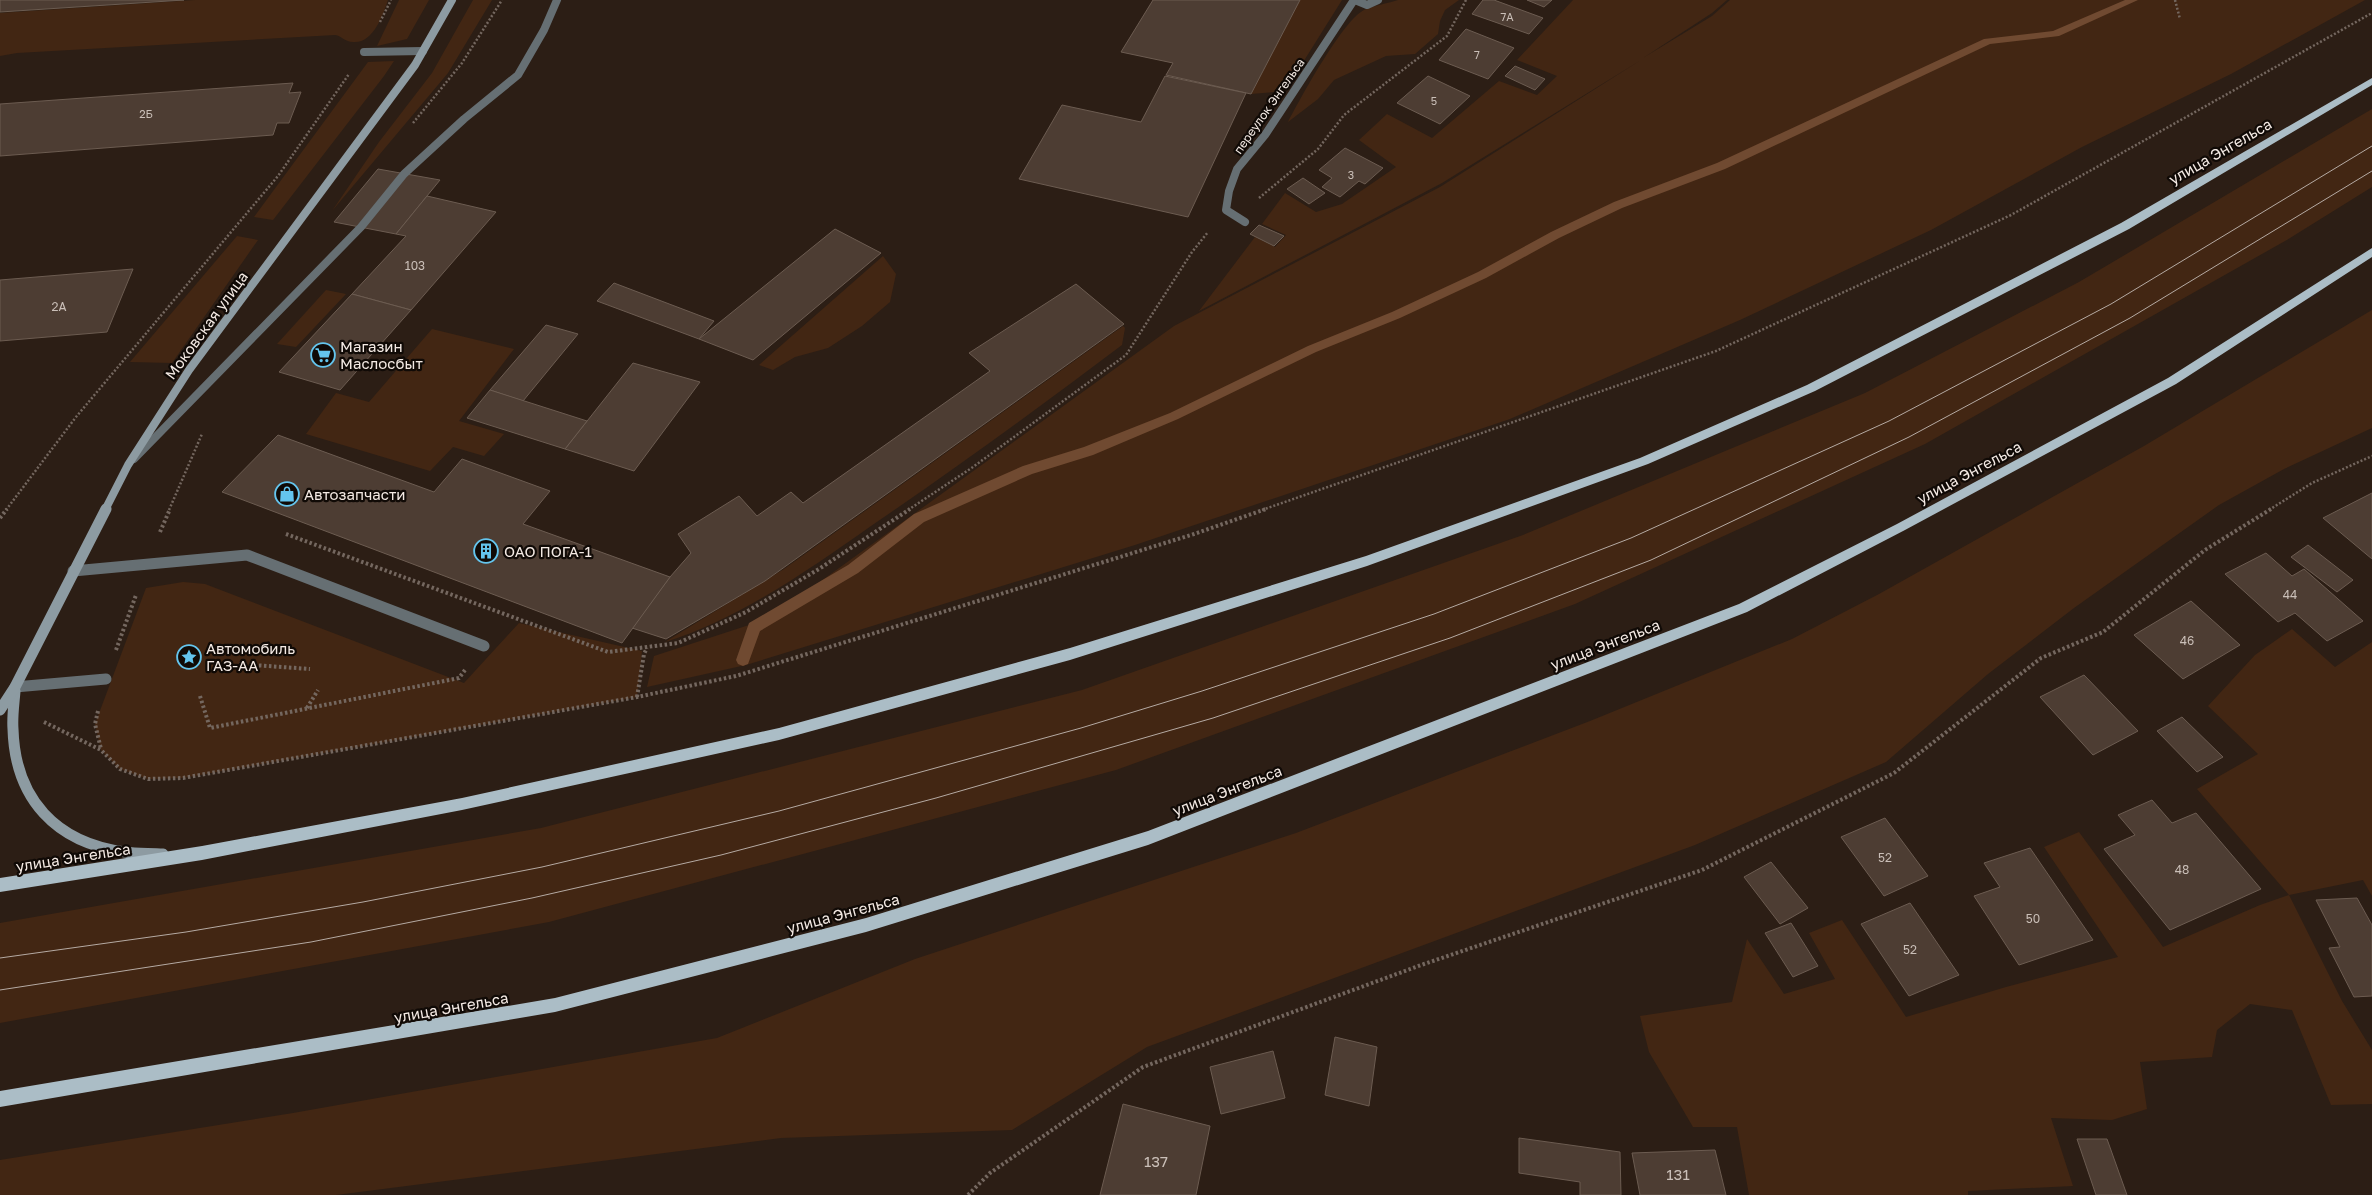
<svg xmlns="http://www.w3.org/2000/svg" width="2372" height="1195" viewBox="0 0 2372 1195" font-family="'Golos Text',sans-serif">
<rect width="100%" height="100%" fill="#2c1e15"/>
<!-- green -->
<g fill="#422613">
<path d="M195 0H388C383 15 373 44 353 42 345 42 342 36 335 35L17 53 0 56V13Z"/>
<path d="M399 0H429L407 39 377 46Z"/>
<path d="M473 0H492L448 73 332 211 379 142 432 73Z"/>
<path d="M1300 0H1342L1285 91 1251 94Z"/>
<path d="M1398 0H1459L1445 10 1440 21 1438 34 1415 54 1386 56 1334 80 1318 99 1288 122C1300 99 1343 20 1364 10 1374 5 1387 4 1398 0Z"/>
<path d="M1573 0H1727L1712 13 1643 58 1712 16 1730 0H2365L2231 74 2082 147 1931 230 1740 320 1510 419 1135 545 746 665 647 687 654 656 749 625 810 589 1174 326 1440 187 1641 60 1442 183 1199 311 1255 237 1275 247 1286 235 1262 224 1285 193 1316 212 1342 204 1396 167 1359 140 1387 114 1432 138 1499 81 1537 95 1557 76 1517 60Z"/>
<path d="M394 61 384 76 273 220 254 217 368 62Z"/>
<path d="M2372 109V187L2285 241 1925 444 1575 604 1116 770 549 922 0 1023V923L541 828 1082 690 1523 535 1865 393 2079 282Z"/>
<path d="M237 236 258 240 172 363 130 362Z"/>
<path d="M883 256 896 274 890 302 862 326 828 348 795 357 773 370 759 365Z"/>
<path d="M326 290 346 294 296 347 277 344Z"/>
<path d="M2372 310V428L2284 469 2219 505 2074 608 1988 674 1886 762 1695 845 1147 1047 1012 1130 781 1138 336 1195H0V1160L293 1113 717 1038 915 959 1296 833 1590 721 1792 639 1879 594 2144 446Z"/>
<path d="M1123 326 1125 328 1122 345C1040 407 956 468 871 526 810 569 736 621 665 642L784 569Z"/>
<path d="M432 329 514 349 459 421 504 434 484 456 453 447 430 471 306 434 336 393 369 402Z"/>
<path d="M183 582 205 584 464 683 519 623 642 651 637 697 183 778 148 779 120 769 101 750 95 724 146 588Z"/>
<path d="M2292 629 2335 667 2372 642V896L2363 880 2289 895 2342 1001 2372 1050V1104L2331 1105 2292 1010 2250 1004 2217 1030 2212 1057 2140 1062 2147 1109 2112 1120 2051 1118 2073 1186 1968 1191V1195H1749L1737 1127H1693L1649 1052 1640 1016 1732 1002 1747 939 1784 994 1835 979 1809 933 1842 920 1906 1017 2006 987 2118 957 2044 847 2079 832 2163 947 2260 905 2289 895 2197 789 2258 754 2208 706 2255 655Z"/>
</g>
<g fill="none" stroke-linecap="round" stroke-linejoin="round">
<!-- stream -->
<path fill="#704a31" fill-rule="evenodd" d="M2125 0H2138L2059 36 1990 44 1725 169 1622 208 1559 238 1486 278 1400 318 1316 352 1178 419 1093 455 1032 474 924 522 858 573 760 631 748 664 743 666 738 664 736 660 749 623 848 565 914 514 1023 466 1084 447 1170 413 1308 346 1392 312 1478 272 1551 232 1614 202 1717 163 1984 39 2053 31Z"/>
</g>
<!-- building -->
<g fill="#4d3d33" stroke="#6c5c51">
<path d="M0 0H184L0 12Z"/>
<path d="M1153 0H1300L1251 94 1166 75 1173 63 1121 52Z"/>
<path d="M1483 0H1494L1543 18 1529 34 1472 14Z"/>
<path d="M1527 0H1552L1544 7Z"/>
<path d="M1466 29 1514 48 1488 79 1439 60Z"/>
<path d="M1515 66 1545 79 1535 90 1505 76Z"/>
<path d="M1165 76 1246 93 1188 217 1019 179 1062 105 1141 122Z"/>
<path d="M1428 76 1470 96 1440 124 1397 103Z"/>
<path d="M293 83 289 93 301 92 289 123H277L273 135 0 156V104Z"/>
<path d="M1345 148 1383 168 1365 184 1359 181 1340 197 1322 187 1332 178 1319 170Z"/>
<path d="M378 169 440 180 396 234 334 222Z"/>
<path d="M1303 178 1325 193 1309 204 1287 189Z"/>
<path d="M427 196 496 212 411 310 352 294 406 236 396 234Z"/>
<path d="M1259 225 1284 236 1274 246 1250 234Z"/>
<path d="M835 229 881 253 753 360 699 339Z"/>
<path d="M133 269 107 332 0 341V280Z"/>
<path d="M614 283 714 321 699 339 597 301Z"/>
<path d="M1076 284 1124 324 765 581 666 639 632 628 670 577 691 553 678 534 739 496 757 516 791 492 803 503 990 371 969 353Z"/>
<path d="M352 294 411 310 340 390 279 372Z"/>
<path d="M546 325 578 334 523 401 490 390Z"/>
<path d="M633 363 700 382 634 471 565 449Z"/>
<path d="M490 390 587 421 565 449 467 418Z"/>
<path d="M278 435 434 492 462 459 550 491 523 524 670 577 622 643 222 492Z"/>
<path d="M2372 493V559L2323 518Z"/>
<path d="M2308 545 2353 580 2337 592 2291 557Z"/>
<path d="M2266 553 2292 576 2304 569 2363 621 2327 641 2295 613 2278 622 2225 574Z"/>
<path d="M2191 601 2240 645 2183 679 2134 635Z"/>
<path d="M2084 675 2138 731 2093 755 2040 697Z"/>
<path d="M2182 717 2223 757 2197 772 2157 731Z"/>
<path d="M2152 800 2172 823 2196 813 2261 889 2170 930 2104 849 2135 835 2118 815Z"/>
<path d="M1885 818 1928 876 1884 896 1841 837Z"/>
<path d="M2030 848 2093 940 2019 965 1974 896 2000 887 1984 863Z"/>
<path d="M1771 862 1808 908 1780 924 1744 877Z"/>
<path d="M2357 898 2372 925V996L2354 997 2329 948 2340 947 2316 900Z"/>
<path d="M1910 903 1959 975 1909 996 1861 924Z"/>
<path d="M1791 923 1818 966 1793 977 1765 933Z"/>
<path d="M1335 1037 1377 1047 1369 1106 1325 1095Z"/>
<path d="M1273 1051 1285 1098 1221 1114 1210 1067Z"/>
<path d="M1123 1104 1210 1126 1196 1195H1100Z"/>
<path d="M1519 1138 1620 1152 1621 1195H1580V1182L1519 1173Z"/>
<path d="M2077 1139H2107L2127 1195H2096Z"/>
<path d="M1715 1150 1726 1195H1640L1632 1153Z"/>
</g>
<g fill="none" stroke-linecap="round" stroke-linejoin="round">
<!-- path-far1 -->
<g stroke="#74675f" stroke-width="2.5" stroke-dasharray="2 2" stroke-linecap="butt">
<path d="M2175 0 2180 19"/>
<path d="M380 22 391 0"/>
<path d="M413 123 462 63 502 0"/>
<path d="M1259 198 1318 149 1344 115 1447 36 1466 0"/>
<path d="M6 510 76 417 278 176 349 74"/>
<path d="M169 510 202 434"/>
<path d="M908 510 973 467 1126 355 1192 252 1208 232"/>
<path d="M1262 510 1716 351 2011 215 2372 13"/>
<path d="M2269 510 2312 483 2372 456"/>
</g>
<!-- path -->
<g stroke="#74675f" stroke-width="4" stroke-dasharray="2.5 2.5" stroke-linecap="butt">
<path d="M0 518 7 509"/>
<path d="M160 532 170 509"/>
<path d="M286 534 608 652 678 643 746 612 819 569 910 509"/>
<path d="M116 650 136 595"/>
<path d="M239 664 310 669"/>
<path d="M200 696 210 728 459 678 465 670"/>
<path d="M637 697 644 654 647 648"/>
<path d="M307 708 318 690"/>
<path d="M98 711 95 724 101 749"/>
<path d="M44 722 101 750 120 769 148 779 183 778 637 697 736 676 1194 534 1266 509"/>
<path d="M968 1195 990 1173 1143 1067 1424 964 1702 870 1894 773 2041 658 2103 632 2205 550 2271 509"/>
</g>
<!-- lane-far1 -->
<g stroke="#666f73" stroke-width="8">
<path d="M1355 0 1367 5 1378 0"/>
<path d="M364 52 423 51"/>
<path d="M134 459 361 227 404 174 464 119 518 75 544 30 557 0"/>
</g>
<!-- lane -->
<g stroke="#666f73" stroke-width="11">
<path d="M73 571 247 555 484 646"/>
<path d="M15 687 106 679"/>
</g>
<!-- street -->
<path stroke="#666f73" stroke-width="8" d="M1245 222 1226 210 1229 191 1237 169 1265 135 1354 0"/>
<!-- secondary-far1 -->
<path stroke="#8d9ba2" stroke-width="8" d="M105 510 128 465 189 370 415 65 452 0"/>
<!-- secondary -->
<g stroke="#8d9ba2" stroke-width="11">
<path d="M15 691C14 704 12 717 13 729 15 799 56 843 125 852 137 854 150 853 163 854"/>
<path d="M0 710 15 687 106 509"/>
</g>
<!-- primary -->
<g fill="#abbdc6" fill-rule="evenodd">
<path d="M2372 78V85L2129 229 1815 391 1648 464 1367 566 1070 660 779 740 462 810 202 860 0 892V878L202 846 462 798 779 728 1070 648 1366 556 1640 458 1807 385 2121 223Z"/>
<path d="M2372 248V257L2176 384 1905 530 1747 612 1148 845 866 932 555 1012 0 1107V1091L555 998 866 918 1148 831 1739 604 1897 524 2168 378Z"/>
</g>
<!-- tram -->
<g stroke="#b5aaa3" stroke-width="1">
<path d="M0 958 186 932 363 902 542 867 779 811 1081 728 1202 691 1434 614 1631 538 1889 421 2111 304 2372 146"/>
<path d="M0 990 311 942 532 898 721 855 936 798 1213 718 1450 638 1651 560 1909 437 2130 318 2372 171"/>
</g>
</g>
<!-- icons -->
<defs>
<g id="supermarket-ring" transform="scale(1.25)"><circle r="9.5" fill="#100a06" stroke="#64c5ee" stroke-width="1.5"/><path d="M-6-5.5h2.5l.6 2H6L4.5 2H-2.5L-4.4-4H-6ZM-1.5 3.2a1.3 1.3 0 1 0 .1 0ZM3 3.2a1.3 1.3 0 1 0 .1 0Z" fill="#64c5ee"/></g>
<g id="shop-ring" transform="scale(1.25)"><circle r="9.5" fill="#100a06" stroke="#64c5ee" stroke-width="1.5"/><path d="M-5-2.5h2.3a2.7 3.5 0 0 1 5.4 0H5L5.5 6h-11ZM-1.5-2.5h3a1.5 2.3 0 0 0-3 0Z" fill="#64c5ee"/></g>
<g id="building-ring" transform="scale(1.25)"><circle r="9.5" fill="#100a06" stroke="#64c5ee" stroke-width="1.5"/><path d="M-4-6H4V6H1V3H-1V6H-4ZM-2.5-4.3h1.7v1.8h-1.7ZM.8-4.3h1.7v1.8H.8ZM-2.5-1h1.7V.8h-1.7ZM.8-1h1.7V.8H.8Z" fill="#64c5ee"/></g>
<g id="sight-ring" transform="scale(1.25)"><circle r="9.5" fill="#100a06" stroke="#64c5ee" stroke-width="1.5"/><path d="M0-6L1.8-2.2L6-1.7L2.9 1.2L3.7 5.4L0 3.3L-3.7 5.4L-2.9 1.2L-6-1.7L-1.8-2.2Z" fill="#64c5ee"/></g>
</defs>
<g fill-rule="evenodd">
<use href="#supermarket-ring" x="323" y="355"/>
<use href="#shop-ring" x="287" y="494"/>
<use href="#building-ring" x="486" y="551"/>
<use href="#sight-ring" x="189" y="657"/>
</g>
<g text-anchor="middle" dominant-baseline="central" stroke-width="4.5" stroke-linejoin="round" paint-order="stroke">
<!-- far-number labels -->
<g font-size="11" fill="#cabfb8">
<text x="1507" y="16">7А</text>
<text x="1477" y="54">7</text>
<text x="1434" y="100">5</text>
<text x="146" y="113">2Б</text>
<text x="1351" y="174">3</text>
</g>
<!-- far-street labels -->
<g font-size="12" fill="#f4eae4" stroke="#100a06">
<text transform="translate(1269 106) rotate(-55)">переулок Энгельса</text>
</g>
<!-- number labels -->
<g font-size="12" fill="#cabfb8">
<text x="415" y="265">103</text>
<text x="59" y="306">2А</text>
<text x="2290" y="594">44</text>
<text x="2187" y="640">46</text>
<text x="1885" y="857">52</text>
<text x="2182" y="869">48</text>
<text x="2033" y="918">50</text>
<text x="1910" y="949">52</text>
</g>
<!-- street labels -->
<g font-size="15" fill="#f4eae4" stroke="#100a06">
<text transform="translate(2220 151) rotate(-30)">улица Энгельса</text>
<text transform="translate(206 325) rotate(-54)">Моковская улица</text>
<text transform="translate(1969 472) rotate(-28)">улица Энгельса</text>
<text transform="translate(1605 644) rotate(-21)">улица Энгельса</text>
<text transform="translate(1227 790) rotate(-21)">улица Энгельса</text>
<text transform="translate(73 857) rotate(-9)">улица Энгельса</text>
<text transform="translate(843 913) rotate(-15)">улица Энгельса</text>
<text transform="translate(451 1007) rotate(-10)">улица Энгельса</text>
</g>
<!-- poi labels -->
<g font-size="15" fill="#f4eae4" stroke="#100a06" text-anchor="start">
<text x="340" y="346">Магазин<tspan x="340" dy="17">Маслосбыт</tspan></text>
<text x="304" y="494">Автозапчасти</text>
<text x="504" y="551">ОАО ПОГА-1</text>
<text x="206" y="648">Автомобиль<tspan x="206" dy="17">ГАЗ-АА</tspan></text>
</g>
<!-- near-number labels -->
<g font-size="15" fill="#cabfb8">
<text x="1156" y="1161">137</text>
<text x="1678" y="1174">131</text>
</g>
</g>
</svg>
